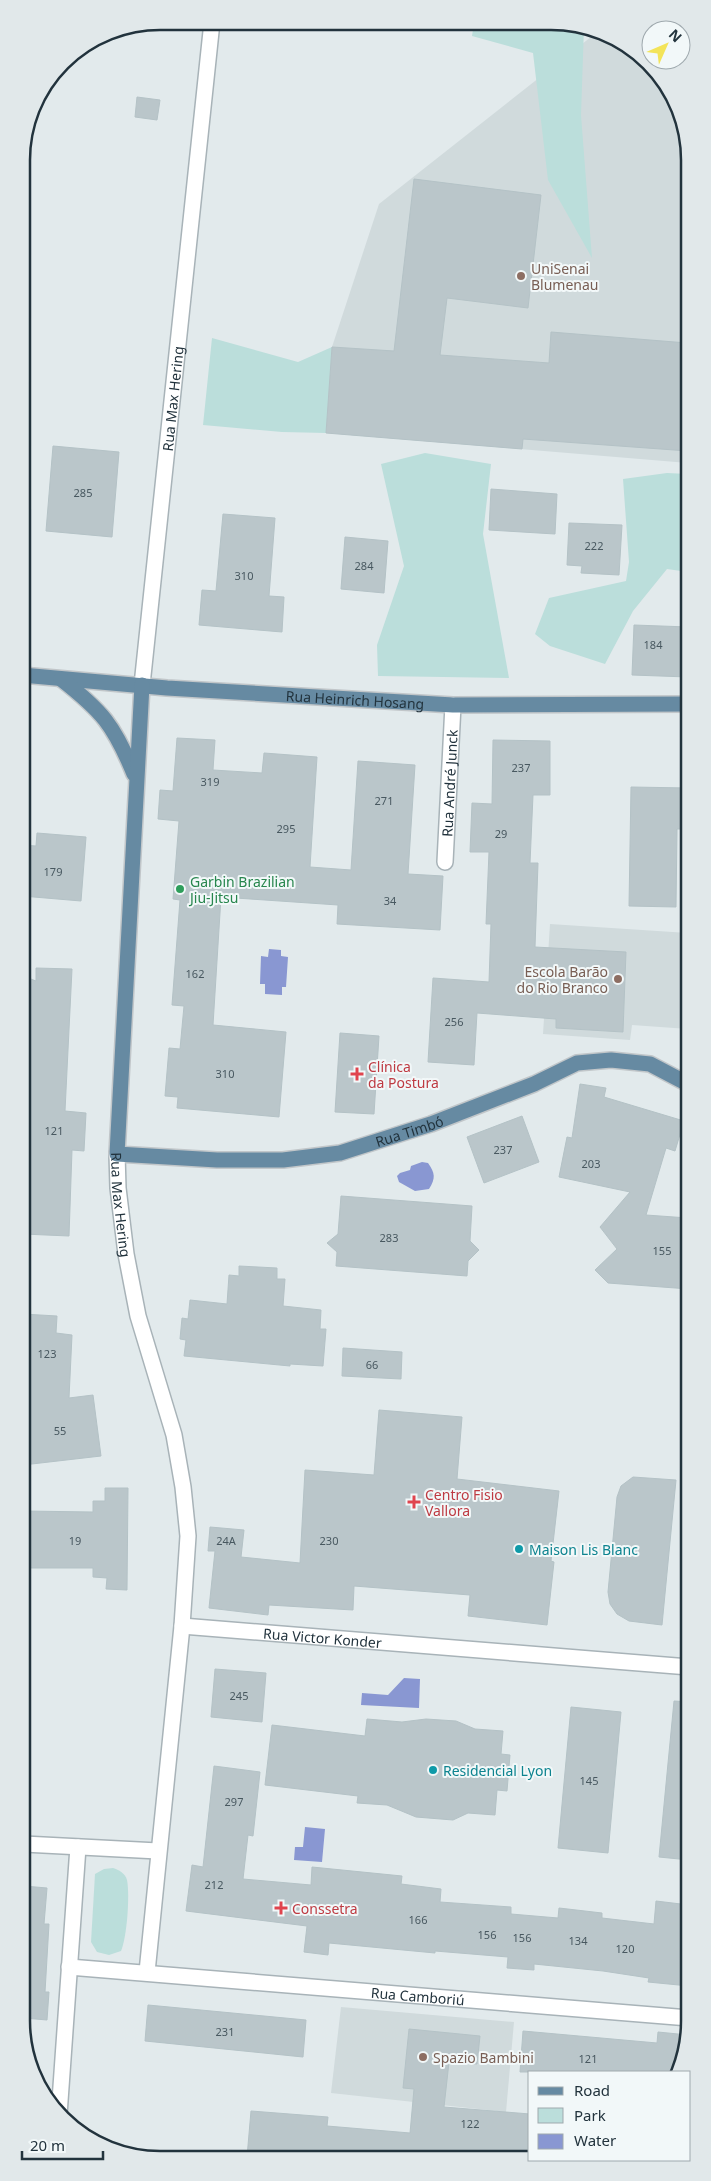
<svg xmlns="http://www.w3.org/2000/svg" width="711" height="2181" viewBox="0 0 711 2181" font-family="'Noto Sans',sans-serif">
<rect width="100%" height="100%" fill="#e2eaec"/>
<!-- built -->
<g fill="#d0dadc">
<path d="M596 33 649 62 687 133 688 463 326 433 332 347 379 204Z"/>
<path d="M550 924 688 933V1029L632 1025 630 1040 543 1034Z"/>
<path d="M341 2007 514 2022 506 2112 331 2093Z"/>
</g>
<!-- green -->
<g fill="#bbdedb">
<path d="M474 23 578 24 584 27 581 115 592 258 548 180 533 53 472 36Z"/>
<path d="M212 338 298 362 332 347 326 433 282 432 203 425Z"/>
<path d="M425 453 491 464 483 534 509 678 378 676 377 645 404 566 381 464Z"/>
<path d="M667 473 688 474V572L667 569 633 611 605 664 550 646 535 634 549 598 626 581 629 562 623 479Z"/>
<path d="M113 1868C119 1870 125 1873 127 1880 130 1895 127 1937 121 1951L109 1955 97 1952 91 1942 95 1874 104 1869Z"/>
</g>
<!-- water -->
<g fill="#8997d2">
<path d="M269 949 281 950V956L288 957 286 987H282V995L265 994V984H260L261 956 268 957Z"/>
<path d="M422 1162 428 1163C435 1173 436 1178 429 1189L415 1191 399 1182 397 1176 400 1173 410 1170 411 1166Z"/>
<path d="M404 1678 420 1679 419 1708 361 1705 362 1693 388 1695Z"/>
<path d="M305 1827 325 1829 322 1862 294 1860 295 1847H303Z"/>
</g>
<!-- building -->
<g fill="#bac6ca" stroke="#b4c2c6">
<path d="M137 97 160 100 157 120 135 117Z"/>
<path d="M414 179 541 195 528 308 447 298 440 355 549 363 551 332 687 343 688 451 523 439 522 449 326 433 332 347 394 351Z"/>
<path d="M53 446 119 452 112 537 46 531Z"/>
<path d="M491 489 557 494 555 534 489 530Z"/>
<path d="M223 514 275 518 269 596 284 597 282 632 199 625 202 590 216 591Z"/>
<path d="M569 523 622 525 619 575 581 573 582 566 567 565Z"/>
<path d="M345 537 388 541 384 593 341 589Z"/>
<path d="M634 625 688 627V677L632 675Z"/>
<path d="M177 738 215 740 213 770 262 773 264 753 317 757 310 867 351 870 358 761 415 765 408 874 443 876 440 930 337 924 338 905 221 897 213 1025 286 1032 279 1117 177 1108 178 1097 165 1096 169 1048 180 1049 184 1006 172 1005 180 900 173 899 179 821 158 819 160 790 173 791Z"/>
<path d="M493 740 550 741V795H533L530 863H538L535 947 626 952 623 1032 556 1028V1019L477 1013 474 1065 428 1062 433 978 489 982 491 924H486L489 852H470L472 803 492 804Z"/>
<path d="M631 787 688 788V829H677L676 907 629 906Z"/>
<path d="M37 833 86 837 81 901 22 896V845L36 846Z"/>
<path d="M36 968 72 969 65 1111 86 1113 84 1151 72 1150 69 1236 23 1234V976L36 981Z"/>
<path d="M340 1033 379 1036 374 1114 335 1112Z"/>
<path d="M580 1084 606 1088 604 1097 684 1121 675 1151 666 1148 646 1215 688 1218 689 1289 608 1283 595 1270 617 1249 600 1227 630 1192 559 1177 567 1137 572 1138Z"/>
<path d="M522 1116 539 1162 484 1183 467 1137Z"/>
<path d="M341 1196 472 1206 470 1241 479 1250 468 1261 467 1276 336 1266 337 1252 327 1243 338 1234Z"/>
<path d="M239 1266 277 1268V1279H285L283 1306 321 1310 320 1329H326L323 1366 290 1364V1366L184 1356 186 1340 180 1339 182 1318 188 1319 190 1300 227 1304 229 1275 239 1276Z"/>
<path d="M23 1314 57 1316 56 1333 72 1335 69 1398 93 1395 101 1456 23 1465Z"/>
<path d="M343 1348 402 1352 401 1379 342 1376Z"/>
<path d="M379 1410 462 1417 457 1479 559 1491 551 1561 554 1562 547 1625 468 1616 470 1595 354 1586 353 1610 269 1605 268 1615 209 1608 215 1551H208L210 1527 244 1530 241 1557 300 1563 305 1470 374 1475Z"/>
<path d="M633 1477 676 1480 662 1625 629 1621 617 1614 610 1604 608 1592 617 1497 621 1486Z"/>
<path d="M105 1488H128L127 1590 106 1589 107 1578 93 1577V1568H23V1511L93 1512V1501H105Z"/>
<path d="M215 1669 266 1673 262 1722 211 1717Z"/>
<path d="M674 1701 689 1702V1860L659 1857Z"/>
<path d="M571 1707 621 1712 608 1853 558 1848Z"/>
<path d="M367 1719 402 1722 426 1719 456 1721 475 1729 503 1731 501 1754 510 1755 507 1791 497 1790 495 1815 468 1813 453 1820 416 1817 387 1805 357 1803 358 1796 265 1785 272 1725 365 1736Z"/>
<path d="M214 1766 260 1772 253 1836 248 1835 243 1879 311 1885 312 1867 402 1876 401 1884 441 1889 440 1902 511 1907V1914L558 1918 559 1908 602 1913V1918L654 1924 656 1901 689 1905V1986L648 1982 649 1978 603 1971 534 1964V1970L507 1968 508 1957 435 1951V1953L329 1943 328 1955 304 1952 307 1926 186 1911 192 1865 203 1867Z"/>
<path d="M24 1886 47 1888 44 1924H49L45 1992H49L47 2020 24 2018Z"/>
<path d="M148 2005 306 2020 303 2057 145 2041Z"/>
<path d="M409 2029 480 2036 477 2064 449 2062 444 2107 530 2114V2157H247L251 2111 328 2117 327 2126 410 2133 414 2089 403 2088Z"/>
<path d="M523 2031 657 2043 658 2032 688 2035 680 2072H520Z"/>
</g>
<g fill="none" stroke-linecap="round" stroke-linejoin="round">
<!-- minor casing -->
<g stroke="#a8b3b8" stroke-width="18">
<g id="minor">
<path id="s1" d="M142 685 212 22"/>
<path id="s2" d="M445 862 453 705"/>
<path id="s3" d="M117 1154 118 1188 126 1254 138 1316 174 1435 183 1487 188 1536 182 1626 147 1972"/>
<path id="s4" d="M182 1626 689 1667"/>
<path d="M24 1844 158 1851"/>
<path id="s5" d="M69 1967 689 2018"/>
<path d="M59 2115 78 1847"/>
</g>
</g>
<!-- major casing -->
<g stroke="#c1c6c9" stroke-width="18">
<g id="major">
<path id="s6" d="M22 675 167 688 453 705 688 704"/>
<path d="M61 679C102 711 114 725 134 774"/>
<path id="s7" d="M142 685 117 1154 217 1160H283L340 1153 431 1124 534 1084 577 1063 611 1060 650 1064 688 1084"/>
</g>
</g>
<!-- minor -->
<use href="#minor" stroke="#fff" stroke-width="15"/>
<!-- major -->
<use href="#major" stroke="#668aa2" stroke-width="15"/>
</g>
<!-- markers -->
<g fill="#8d6e63" stroke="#f2f8f9" stroke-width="2">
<circle cx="521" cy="276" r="5"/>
<circle cx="618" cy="979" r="5"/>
<circle cx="423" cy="2057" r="5"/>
</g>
<circle fill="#2e9e5b" stroke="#f2f8f9" stroke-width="2" cx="180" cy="889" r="5"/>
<g fill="#e0444e" stroke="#f2f8f9" stroke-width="2">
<path d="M354.5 1066.5h5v5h5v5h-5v5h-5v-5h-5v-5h5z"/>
<path d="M411.5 1494.5h5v5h5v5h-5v5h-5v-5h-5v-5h5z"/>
<path d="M278.5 1900.5h5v5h5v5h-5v5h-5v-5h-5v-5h5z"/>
</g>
<g fill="#0f9aa8" stroke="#f2f8f9" stroke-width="2">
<circle cx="519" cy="1549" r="5"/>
<circle cx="433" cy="1770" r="5"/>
</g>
<g text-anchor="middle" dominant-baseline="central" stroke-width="4" stroke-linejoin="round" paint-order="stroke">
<!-- number labels -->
<g font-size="11" fill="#485860">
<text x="83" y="492">285</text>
<text x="594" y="545">222</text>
<text x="364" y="565">284</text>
<text x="244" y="575">310</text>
<text x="653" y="644">184</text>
<text x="521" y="767">237</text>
<text x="210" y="781">319</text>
<text x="384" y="800">271</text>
<text x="286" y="828">295</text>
<text x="501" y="833">29</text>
<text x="53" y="871">179</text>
<text x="390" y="900">34</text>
<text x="195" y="973">162</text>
<text x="454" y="1021">256</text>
<text x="225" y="1073">310</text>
<text x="54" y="1130">121</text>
<text x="503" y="1149">237</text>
<text x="591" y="1163">203</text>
<text x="389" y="1237">283</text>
<text x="662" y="1250">155</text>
<text x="47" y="1353">123</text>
<text x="372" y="1364">66</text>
<text x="60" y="1430">55</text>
<text x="75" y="1540">19</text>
<text x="226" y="1540">24A</text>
<text x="329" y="1540">230</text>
<text x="239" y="1695">245</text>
<text x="589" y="1780">145</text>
<text x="234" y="1801">297</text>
<text x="214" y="1884">212</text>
<text x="418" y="1919">166</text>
<text x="487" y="1934">156</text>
<text x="522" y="1937">156</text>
<text x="578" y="1940">134</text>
<text x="625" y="1948">120</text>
<text x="225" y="2031">231</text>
<text x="588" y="2058">121</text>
<text x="470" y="2123">122</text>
</g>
<!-- education labels -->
<g font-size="14" fill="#785e54" stroke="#f2f8f9" text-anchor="start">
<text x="531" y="268">UniSenai<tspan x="531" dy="16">Blumenau</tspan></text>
<text x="608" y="971" text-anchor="end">Escola Barão<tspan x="608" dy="16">do Rio Branco</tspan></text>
<text x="433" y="2057">Spazio Bambini</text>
</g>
<!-- street labels -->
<g font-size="14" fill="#22333d" stroke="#f2f8f9">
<text stroke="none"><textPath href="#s1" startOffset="288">Rua Max Hering</textPath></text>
<text stroke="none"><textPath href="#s6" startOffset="334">Rua Heinrich Hosang</textPath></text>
<text stroke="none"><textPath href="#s2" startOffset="79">Rua André Junck</textPath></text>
<text stroke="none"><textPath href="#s7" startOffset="766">Rua Timbó</textPath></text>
<text stroke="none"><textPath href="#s3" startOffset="51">Rua Max Hering</textPath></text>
<text stroke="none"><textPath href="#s4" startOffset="141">Rua Victor Konder</textPath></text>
<text stroke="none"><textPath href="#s5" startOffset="350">Rua Camboriú</textPath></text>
</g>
<!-- leisure labels -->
<g font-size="14" fill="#27864d" stroke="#f2f8f9" text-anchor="start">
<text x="190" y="881">Garbin Brazilian<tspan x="190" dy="16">Jiu-Jitsu</tspan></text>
</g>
<!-- health labels -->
<g font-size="14" fill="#be3a42" stroke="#f2f8f9" text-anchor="start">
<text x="368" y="1066">Clínica<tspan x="368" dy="16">da Postura</tspan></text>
<text x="425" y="1494">Centro Fisio<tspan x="425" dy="16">Vallora</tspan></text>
<text x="292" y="1908">Conssetra</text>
</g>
<!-- culture labels -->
<g font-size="14" fill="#0d838f" stroke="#f2f8f9" text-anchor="start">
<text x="529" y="1549">Maison Lis Blanc</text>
<text x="443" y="1770">Residencial Lyon</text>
</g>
</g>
<!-- crop -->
<path d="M0 0H711V2181H0ZM160 30H551A130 130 0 0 1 681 160V2021A130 130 0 0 1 551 2151H160A130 130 0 0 1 30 2021V160A130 130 0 0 1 160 30Z" fill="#e1e8ea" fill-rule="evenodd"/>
<path fill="none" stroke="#22333d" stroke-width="2.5" d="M160 30H551A130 130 0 0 1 681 160V2021A130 130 0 0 1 551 2151H160A130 130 0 0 1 30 2021V160A130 130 0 0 1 160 30Z"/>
<!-- legend -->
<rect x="528" y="2071" width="162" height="90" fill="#f2f8f9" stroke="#9fa9ae"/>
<rect x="538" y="2087" width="25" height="8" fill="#668aa2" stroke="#9fa9ae"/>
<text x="574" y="2096" font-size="15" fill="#22333d">Road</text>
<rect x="538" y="2108" width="25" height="15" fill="#bbdedb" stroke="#9fa9ae"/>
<text x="574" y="2121" font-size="15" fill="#22333d">Park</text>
<rect x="538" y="2134" width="25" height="15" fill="#8997d2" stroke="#9fa9ae"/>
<text x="574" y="2146" font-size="15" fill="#22333d">Water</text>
<!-- north arrow -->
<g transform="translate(666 45) rotate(45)"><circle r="24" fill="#f2f8f9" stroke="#9fa9ae"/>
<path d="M0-4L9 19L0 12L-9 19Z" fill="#f3e459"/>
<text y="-8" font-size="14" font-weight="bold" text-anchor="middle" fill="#22333d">N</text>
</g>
<!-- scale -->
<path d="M22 2151v8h81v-8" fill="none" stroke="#22333d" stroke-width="2.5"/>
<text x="30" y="2151" font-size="15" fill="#22333d" stroke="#f2f8f9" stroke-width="4" paint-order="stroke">20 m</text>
</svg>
